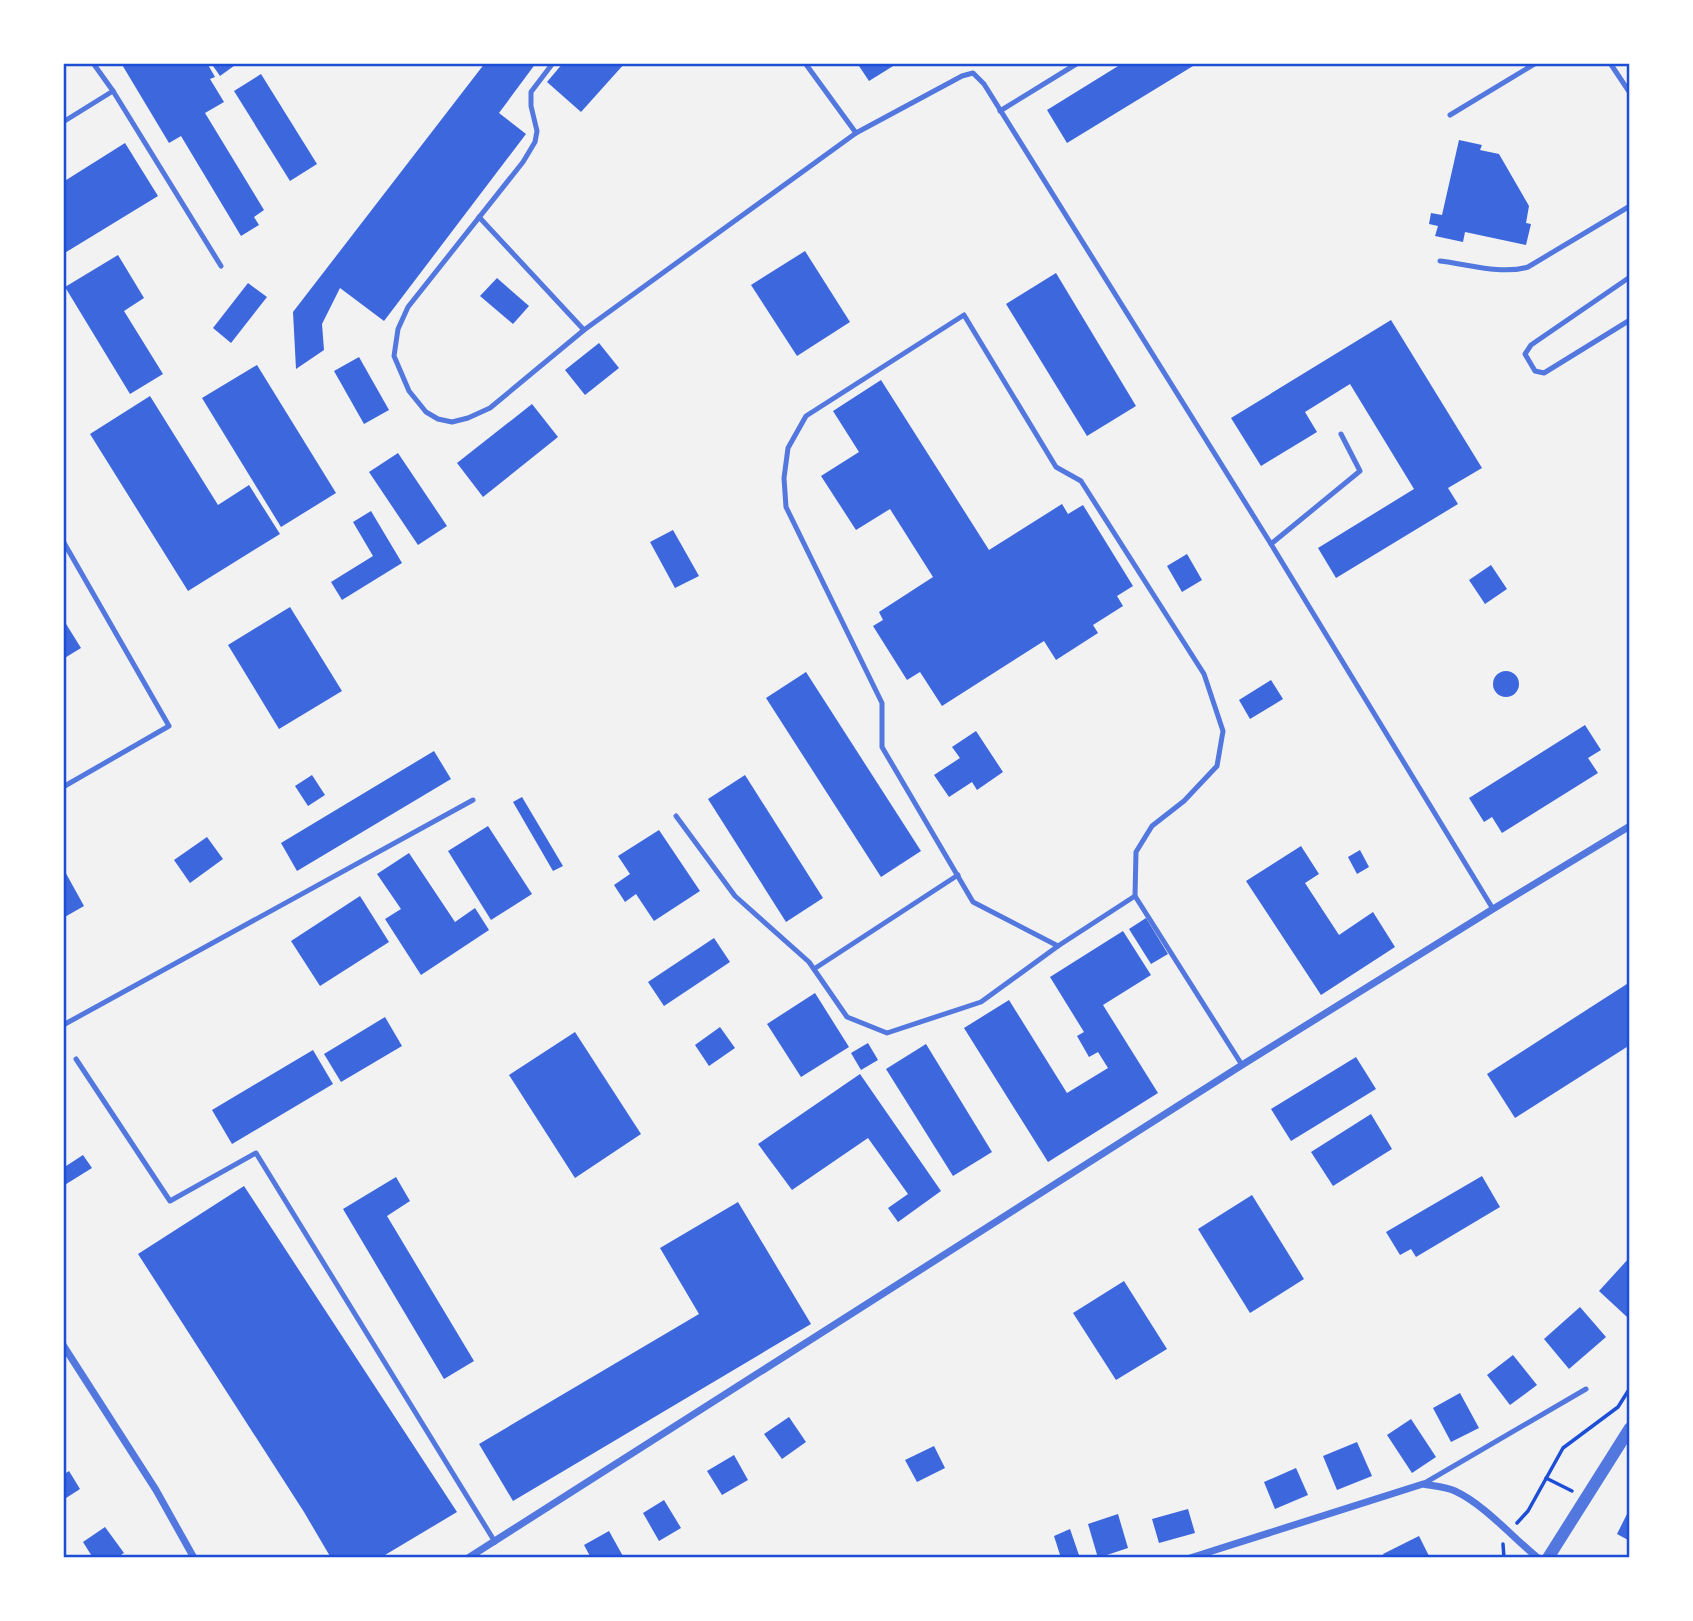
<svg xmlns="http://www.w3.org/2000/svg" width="1693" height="1621" viewBox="0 0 1693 1621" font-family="Commissioner,sans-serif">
<rect width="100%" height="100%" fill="#f2f2f2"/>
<!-- building -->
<g fill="#3d67dc">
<path d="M121 63H207L215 77 210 79 224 102 205 113 264 210 254 217 259 225 241 236 181 136 169 143Z"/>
<path d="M211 63H238L220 76Z"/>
<path d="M485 63H536L499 113 526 134 384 321 340 288 322 324 324 350 296 369 293 312Z"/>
<path d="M563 63H625L581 112 547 82Z"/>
<path d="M857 63H898L869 81Z"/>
<path d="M1123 63H1198L1067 143 1047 110Z"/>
<path d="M261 74 317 164 290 181 234 91Z"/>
<path d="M1459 140 1482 145 1480 150 1499 154 1529 206 1526 223 1531 224 1526 245 1465 232 1463 242 1435 236 1438 226 1429 224 1431 213 1442 215Z"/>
<path d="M125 143 158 196 63 254V182Z"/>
<path d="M805 251 850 322 797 356 751 285Z"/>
<path d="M118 255 144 298 124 311 163 374 130 394 65 287Z"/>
<path d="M1056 273 1136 406 1087 436 1006 304Z"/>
<path d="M497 278 529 306 513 324 480 296Z"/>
<path d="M248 283 267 297 231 343 213 328Z"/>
<path d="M1391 320 1482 468 1448 488 1458 504 1336 578 1318 548 1414 489 1350 384 1305 412 1317 432 1261 466 1231 418Z"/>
<path d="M599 343 619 368 585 395 565 370Z"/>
<path d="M359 357 389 410 364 424 334 371Z"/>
<path d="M257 365 336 493 281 527 202 398Z"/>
<path d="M881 380 989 550 1062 504 1068 514 1083 505 1133 586 1117 596 1123 606 1093 625 1098 633 1056 660 1044 641 942 706 920 672 907 680 873 626 883 620 879 612 933 577 890 509 856 530 821 476 859 452 833 411Z"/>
<path d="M150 396 218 505 249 485 280 534 188 591 90 434Z"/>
<path d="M532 404 558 437 483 497 457 463Z"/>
<path d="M398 453 447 526 418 545 369 472Z"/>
<path d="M371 511 402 563 342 600 331 582 373 556 353 522Z"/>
<path d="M673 530 699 576 675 588 650 542Z"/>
<path d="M1187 554 1202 580 1182 592 1167 566Z"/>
<path d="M1491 565 1507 589 1485 604 1469 580Z"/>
<path d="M290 607 342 691 279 729 228 645Z"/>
<path d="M63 619 81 648 63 659Z"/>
<circle cx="1506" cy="684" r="13"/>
<path d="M806 672 921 851 881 877 766 698Z"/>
<path d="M1271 680 1283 699 1250 719 1239 700Z"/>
<path d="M1585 725 1601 750 1588 758 1598 773 1502 833 1492 817 1484 822 1469 798Z"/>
<path d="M976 731 1003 772 977 790 972 782 949 797 934 775 960 758 952 747Z"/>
<path d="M434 751 451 779 297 871 281 843Z"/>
<path d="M312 775 325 795 308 806 295 786Z"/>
<path d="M745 775 823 898 786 922 708 799Z"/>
<path d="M522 797 563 866 553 871 513 802Z"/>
<path d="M488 826 532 894 491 920 448 851Z"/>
<path d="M659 830 700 891 654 921 636 894 625 902 614 885 630 874 618 856Z"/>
<path d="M207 837 223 859 190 883 174 860Z"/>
<path d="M1301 846 1319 874 1305 883 1339 935 1373 912 1395 947 1321 995 1246 881Z"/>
<path d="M1360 850 1369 867 1357 874 1348 857Z"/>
<path d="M409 853 455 922 475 908 489 930 421 975 385 919 401 909 377 874Z"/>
<path d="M63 868 84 906 63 918Z"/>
<path d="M360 896 389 942 320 986 291 941Z"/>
<path d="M1146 918 1168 954 1151 964 1129 929Z"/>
<path d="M1123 931 1151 975 1103 1005 1158 1093 1048 1162 964 1028 1009 1000 1067 1093 1108 1068 1098 1052 1089 1057 1077 1036 1084 1032 1050 977Z"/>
<path d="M714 938 730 962 664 1006 648 982Z"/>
<path d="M1630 982V1045L1515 1118 1487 1074Z"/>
<path d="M815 993 849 1047 801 1077 767 1024Z"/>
<path d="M385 1017 402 1046 341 1082 324 1054Z"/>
<path d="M720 1027 735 1048 709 1066 695 1045Z"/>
<path d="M575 1032 641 1134 575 1178 509 1075Z"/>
<path d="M868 1043 878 1060 861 1070 851 1053Z"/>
<path d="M926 1044 992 1152 953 1176 886 1069Z"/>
<path d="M313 1050 333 1084 232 1144 212 1110Z"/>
<path d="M1356 1057 1376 1089 1291 1141 1271 1109Z"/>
<path d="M860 1074 941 1191 898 1222 888 1208 908 1194 868 1138 792 1190 758 1144Z"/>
<path d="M1371 1114 1392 1149 1333 1186 1311 1152Z"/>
<path d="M83 1155 92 1168 63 1186V1168Z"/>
<path d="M1482 1176 1500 1207 1416 1257 1411 1249 1400 1255 1386 1232Z"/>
<path d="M396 1177 410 1201 387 1216 474 1361 444 1379 343 1209Z"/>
<path d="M244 1186 457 1512 380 1558H331L304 1512 138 1254Z"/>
<path d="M1252 1195 1304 1279 1250 1313 1198 1229Z"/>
<path d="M738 1202 811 1324 513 1501 479 1444 699 1314 660 1248Z"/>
<path d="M1630 1257V1313L1627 1317 1599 1291Z"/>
<path d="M1124 1281 1167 1349 1116 1380 1073 1313Z"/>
<path d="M1580 1307 1606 1337 1569 1369 1544 1339Z"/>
<path d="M1513 1355 1537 1385 1510 1405 1487 1375Z"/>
<path d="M1460 1393 1479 1428 1451 1442 1433 1408Z"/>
<path d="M789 1417 806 1442 782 1459 764 1434Z"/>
<path d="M1411 1419 1436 1457 1412 1473 1387 1435Z"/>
<path d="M1357 1442 1372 1476 1337 1490 1323 1456Z"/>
<path d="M934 1446 945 1468 917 1482 905 1460Z"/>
<path d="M734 1455 748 1480 722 1495 707 1471Z"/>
<path d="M1296 1468 1308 1495 1275 1509 1264 1482Z"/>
<path d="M69 1471 80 1489 63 1500V1475Z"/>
<path d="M664 1500 681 1528 659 1541 643 1513Z"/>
<path d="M1188 1509 1195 1533 1159 1543 1152 1519Z"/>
<path d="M1118 1514 1128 1548 1098 1558 1088 1524Z"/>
<path d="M1627 1514 1630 1516V1541L1617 1534Z"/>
<path d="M105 1527 124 1553 116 1558H93L83 1542Z"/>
<path d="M1070 1529 1080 1558H1061L1054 1536Z"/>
<path d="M609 1531 624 1558H591L584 1545Z"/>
<path d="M1419 1536 1430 1558H1385L1383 1554Z"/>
</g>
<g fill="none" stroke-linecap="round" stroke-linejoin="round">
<!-- path -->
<g stroke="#1d4ed8" stroke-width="3.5">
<path d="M1546 1478 1572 1491"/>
<path d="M1517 1523 1528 1511 1563 1448 1618 1407 1630 1388"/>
<path d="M1503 1544 1504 1558"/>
</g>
<!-- service -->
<g stroke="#5277de" stroke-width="5">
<path d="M93 63 113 91"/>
<path d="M553 63 531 92V106L537 131 535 142 523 162 408 307 398 329 394 356 409 391 426 412 438 419 452 422 468 418 490 408 584 330 856 133 962 76 973 73 984 84 1271 544 1493 909"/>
<path d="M805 63 856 133"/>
<path d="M1610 63 1630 93"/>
<path d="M1000 111 1078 63"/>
<path d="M1450 115 1536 63"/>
<path d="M63 122 113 91 221 266"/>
<path d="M479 217 584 330"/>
<path d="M1440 261C1467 264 1501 275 1528 267L1630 206"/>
<path d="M1630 277 1531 345 1525 354 1535 371 1544 373 1630 320"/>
<path d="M63 541 169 726 63 787"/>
<path d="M1271 544 1360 471 1341 434"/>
<path d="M676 816 735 896 809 962 847 1017 887 1033 981 1002 1058 946 1135 896"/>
<path d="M1058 946 973 902 882 747V703L786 507 784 478 788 448 806 416 964 315 1056 467 1081 481 1204 674 1223 731 1217 766 1184 801 1152 826 1136 852 1135 896 1242 1065"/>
<path d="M814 969 958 875"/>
<path d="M63 1021 65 1024 473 800"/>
<path d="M76 1059 170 1201 256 1153 495 1542"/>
<path d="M1423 1484 1586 1389"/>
</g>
<!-- minor -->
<g stroke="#5277de" stroke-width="7">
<path d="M63 1345 156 1490 194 1558"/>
<path d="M468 1558 1242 1065 1493 909 1630 826"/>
<path d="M1190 1558 1423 1484C1433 1486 1446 1487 1455 1491 1485 1505 1512 1537 1538 1558"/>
</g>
<!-- tertiary -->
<path stroke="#5277de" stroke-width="12" d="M1548 1558 1630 1428"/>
</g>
<!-- border -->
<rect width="1693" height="1621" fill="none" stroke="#ffffff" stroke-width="130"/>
<rect x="65" y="65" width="1563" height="1491" fill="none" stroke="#1d4ed8" stroke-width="2.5"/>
</svg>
